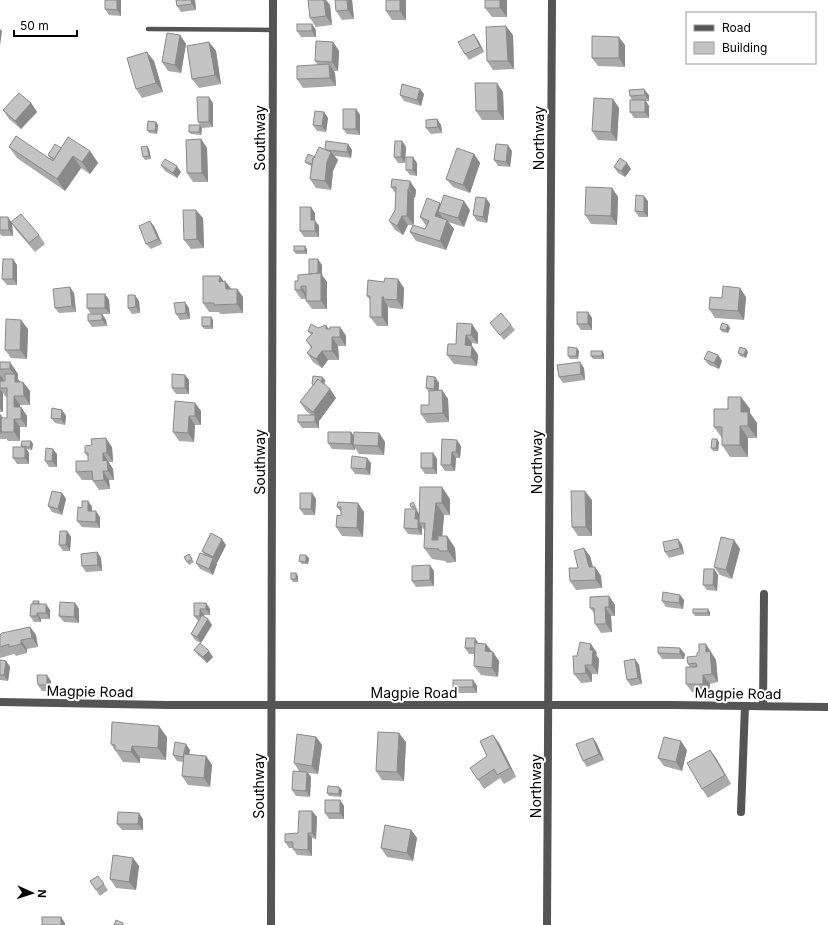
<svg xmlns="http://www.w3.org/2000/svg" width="828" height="925" viewBox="0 0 828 925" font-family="Inter,sans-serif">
<rect width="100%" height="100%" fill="#fff"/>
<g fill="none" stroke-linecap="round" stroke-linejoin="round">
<!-- lane -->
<path stroke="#555" stroke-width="4.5" d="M148 29 273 30"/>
<!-- street -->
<g stroke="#555" stroke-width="8">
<path d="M0 702 168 705H673L828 707"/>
<path d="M763 706 764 594"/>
<path d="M741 812 745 706"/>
<path d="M271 925 273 0"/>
<path d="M547 925 552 0"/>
</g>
</g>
<!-- wall -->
<g fill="#a9a9a9">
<path d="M121 0V16L109 15 105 9Z"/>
<path d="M176 0H195L196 10 181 12 177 6Z"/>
<path d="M352 0 354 19 342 20 336 11Z"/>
<path d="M386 0H406V20H392L386 11Z"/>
<path d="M507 0V17H492L485 8Z"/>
<path d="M330 5 332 25 316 27 310 18Z"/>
<path d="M316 30V37H301L297 31Z"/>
<path d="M180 35 186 44 181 73 168 71 162 62Z"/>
<path d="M513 35 514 69 493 70 487 61Z"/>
<path d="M478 40 484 52 469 60 465 54Z"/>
<path d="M209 42 216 51 221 84 199 88 192 79Z"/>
<path d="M333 42 339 51 338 71H334L335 73 336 86 303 88 297 79 318 65 315 61Z"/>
<path d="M625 45V67L598 66 592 58Z"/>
<path d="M154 61 163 92 142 98 136 89Z"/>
<path d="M503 92 504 120H482L476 111Z"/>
<path d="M424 94 421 106 404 101 400 95Z"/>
<path d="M649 95V101H646L649 106V118H634L630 112 632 100 630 96Z"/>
<path d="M613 99 619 108 617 141 598 140 592 131Z"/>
<path d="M31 103 37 112 21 129 9 119 3 110Z"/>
<path d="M213 103V127L202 128 198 122Z"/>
<path d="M356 109 360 115V135L347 134 343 129Z"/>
<path d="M324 112 328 118 326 132 317 131 313 125Z"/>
<path d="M437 119 441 125 442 133 431 134 426 128Z"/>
<path d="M156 122 158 125 157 134 149 133 147 130Z"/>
<path d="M202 128 201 135 191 134 189 132Z"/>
<path d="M201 139 207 148 208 182H193L187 173Z"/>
<path d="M402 141 406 147 405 163H398L394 157Z"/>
<path d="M348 144 352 150 351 158 335 156 338 160 333 171 331 190 316 188 310 179 311 166 307 164 305 162 315 157 325 149Z"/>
<path d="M9 147 51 160 48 155 61 148 90 151 98 163 90 174 81 168 65 191 17 158Z"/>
<path d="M149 149 151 159 145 160 143 157Z"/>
<path d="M512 151 510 167 498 166 494 160Z"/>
<path d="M474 154 480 163 470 193 453 187 446 179Z"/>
<path d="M417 163V176L410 175 406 170Z"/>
<path d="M627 163 631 169 625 177 618 173 614 167Z"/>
<path d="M161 165 181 172 177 178 165 171Z"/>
<path d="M392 179 416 190 415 198 414 197 413 225 425 229 426 226 420 217 440 203 441 204 470 210 464 227 448 222 454 229 446 250 416 241 410 232 413 225H408L403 235 395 230 389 221 395 210 396 194 391 187Z"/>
<path d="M612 188 618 197 617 225 591 224 585 215Z"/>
<path d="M486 198 490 204 487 223 477 221 473 215Z"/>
<path d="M648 201V217H639L635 211Z"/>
<path d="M315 213V221L319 226V237H304L300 231Z"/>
<path d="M0 217 12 222 39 235 45 244 35 252 17 231 12 224 13 236H2L0 234Z"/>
<path d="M203 218 204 248 191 249 184 240Z"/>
<path d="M154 226 162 244 151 249 146 244Z"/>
<path d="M307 249V254H296L294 251Z"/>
<path d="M17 265V285H7L2 279Z"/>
<path d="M322 265V275L327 282V309H312L306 301V299H301L295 290 298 281 309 274Z"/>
<path d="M220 276 223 281H225L231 289H237L243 297V313L220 314 219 312H209L203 303Z"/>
<path d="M404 288 403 309 390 308 388 306V326H377L370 317V300L367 296Z"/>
<path d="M74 293 76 312 59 313 55 308Z"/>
<path d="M105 294 109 300 110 314H102L106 320 107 326 92 327 88 321 91 314 87 308Z"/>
<path d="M746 297 744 320 715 318 709 309 722 298Z"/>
<path d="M139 301 140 313 132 314 128 308Z"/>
<path d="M189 308 190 319 180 320 176 314Z"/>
<path d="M588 312 592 318V330H581L577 324Z"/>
<path d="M211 317 213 320V329H204L202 326Z"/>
<path d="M457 323 478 333V344L472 343V346L478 355 477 366 454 364 447 355 456 344Z"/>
<path d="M490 323 511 325 515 330 504 340Z"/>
<path d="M728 325 730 328 728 333 722 332 720 329Z"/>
<path d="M340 327 346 336V346H338L339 360H328L322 368 313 362 307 353 311 348 306 340 311 335 308 331 318 328 329 329Z"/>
<path d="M28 329 27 359 11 358 5 350Z"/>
<path d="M579 351 578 359H570L568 356Z"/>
<path d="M602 351 604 354V359H593L591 356Z"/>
<path d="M748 352 746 358 740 356 738 353Z"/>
<path d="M718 355 722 361 719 369 709 365 704 359Z"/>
<path d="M0 362 18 374V379L20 382H23L30 391V405H20V407H21L27 416V427H20V441H8L6 438V439H0V415L4 418H7V397H6L3 393V412H0Z"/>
<path d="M584 368 585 380 563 383 559 377Z"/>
<path d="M185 375 189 380V394H176L172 388Z"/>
<path d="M322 377 325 380 324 384 330 389 336 398 319 421V428H302L298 422 311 415 306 411 300 402 313 385 312 384Z"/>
<path d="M435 377 439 383V390H442L448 399 449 422 427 423 421 414 429 405V392L426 388Z"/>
<path d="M741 397 750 409V413L757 423V438H748V457H730L722 445V438L714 427 728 409Z"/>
<path d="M195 403 201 411V425H195L194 442 179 441 173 432Z"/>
<path d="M62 410 66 416 65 425 55 423 51 418Z"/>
<path d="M351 432 354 436 379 433 385 442 384 455 359 454 355 448V450L332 449 328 443Z"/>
<path d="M442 439 461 446 460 458H456L455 471H445L441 465Z"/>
<path d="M31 441 33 444 32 450 26 449 29 453V464H17L13 458 22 447 21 446Z"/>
<path d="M719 442 718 451H713L711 448Z"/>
<path d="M112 447 113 462H109V463L113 469 114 480H109L110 489 99 490 93 481V480H82L76 472 88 461V457L85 453Z"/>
<path d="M433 453 437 459V474H425L421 468Z"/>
<path d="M57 454V467H49L45 461Z"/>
<path d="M371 463 370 475 355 474 351 468Z"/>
<path d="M420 487 450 499V515H444L442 536H447L455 548 456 562 447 563 445 561 432 559 424 548 425 531 422 527V535L408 534 404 528 413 509 411 507 415 505 417 509H415H416L419 514Z"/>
<path d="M62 493 66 499 62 515 52 512 48 506Z"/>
<path d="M312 493 316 499 315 515H304L300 509Z"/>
<path d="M592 500V536H578L572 527Z"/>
<path d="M88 501 92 507V511L100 517V528L82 527 77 521Z"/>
<path d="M338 502 364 512 363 537 342 536 336 527 341 516V512L337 507Z"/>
<path d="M67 531 71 537 70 551H63L59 545Z"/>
<path d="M678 539 682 545 684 554 669 558 665 552Z"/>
<path d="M734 540 740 549 732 579 720 575 714 567Z"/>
<path d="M226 545 217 563 215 562 217 564 213 575 200 569 196 563 204 555 202 551Z"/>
<path d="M97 552 101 558 102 571 86 572 82 566Z"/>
<path d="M189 554 194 562 189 565 187 562Z"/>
<path d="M590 556 593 567H595L601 576 602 588 576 590 570 581 578 568Z"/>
<path d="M309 558 308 564H302L299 561Z"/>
<path d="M714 569 718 575 717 591 707 590 703 585Z"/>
<path d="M434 571V586L416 587 412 581Z"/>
<path d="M298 576V582H293L291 579Z"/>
<path d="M680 595 684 600 683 609 666 607 662 601Z"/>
<path d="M609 596 615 605V616H611L612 632 601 633 595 624 594 613 590 608Z"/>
<path d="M39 601 40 604H46L50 610V619H41V622H34L30 616 33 604Z"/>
<path d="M75 603 79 609V623L64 622 59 616Z"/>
<path d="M194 603H206L210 609V615H204V616L208 619 212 625 201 643 195 640 191 634 198 621 194 616Z"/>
<path d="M710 612V616H695L693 613Z"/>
<path d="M30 627 36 635 38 647 27 649V653L16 656 14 654 0 658V635Z"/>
<path d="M479 643 486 644 499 661 498 677 481 675 474 666 475 654H469L465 648Z"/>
<path d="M194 650 213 657 207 663 198 655Z"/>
<path d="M597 653 596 655 599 659 598 674H592V682L581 683 574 674Z"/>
<path d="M658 653 685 654 684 659H662Z"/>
<path d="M712 653V654L716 660 718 682 710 684 709 692H692L686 684 690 667 688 664Z"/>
<path d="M635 659 639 665 642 684 631 686 627 680Z"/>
<path d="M0 660 6 661 10 667 8 681 0 680Z"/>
<path d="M473 680 477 686V693H457L453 687Z"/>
<path d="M51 681V691H42L38 685Z"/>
<path d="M167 737 166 760 140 758V763L123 762 111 744Z"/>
<path d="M316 737 322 745 318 774 308 773 311 777 310 797 296 796 292 790 299 771 294 763Z"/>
<path d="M593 738 597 744 604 760 587 767 583 761Z"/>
<path d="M406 742 404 781 382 780 376 771Z"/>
<path d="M499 743 516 777 504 784 500 778 484 789 478 780 487 756Z"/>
<path d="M190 750 189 755 206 756 212 765 210 787 188 785 182 776 183 762 177 761 173 755Z"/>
<path d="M687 750 682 771 664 766 658 758Z"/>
<path d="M710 750 716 758 731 784 708 798 702 789Z"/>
<path d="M342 790 341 797 329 796 327 793Z"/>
<path d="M340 800 344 806V819H329L325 813Z"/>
<path d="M312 811 317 817 316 839 312 838V856L297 855 293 849V848H289L285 842 298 833Z"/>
<path d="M143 819V830H122L117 824Z"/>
<path d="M411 830 417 838 413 861 387 857 381 848Z"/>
<path d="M133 858 139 866 136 890 116 888 110 879Z"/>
<path d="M98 876 108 890 100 896 90 881Z"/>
</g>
<!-- shaded-wall -->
<g fill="#898989">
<path d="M117 0H121V16L117 10Z"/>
<path d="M191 0H195L196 10 192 4Z"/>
<path d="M324 0H326L330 5 332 25 326 16Z"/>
<path d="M347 0H352L354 19 348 10Z"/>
<path d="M400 0H406V20L400 11Z"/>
<path d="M500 0H507V17L500 8Z"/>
<path d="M312 24 316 30V37L312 31Z"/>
<path d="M506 26 513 35 514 69 508 61Z"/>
<path d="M0 29 2 31 0 46Z"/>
<path d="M474 34 478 40 484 52 480 47Z"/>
<path d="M180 35 186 44 181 73 175 65Z"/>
<path d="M619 37 625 45V67L619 58Z"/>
<path d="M209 42 216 51 221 84 215 75Z"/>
<path d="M333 42 339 51 338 71 332 62Z"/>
<path d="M147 52 154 61 163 92 156 83Z"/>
<path d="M329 64 335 73 336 86 330 78Z"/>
<path d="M497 83 503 92 504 120 498 111Z"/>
<path d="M420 89 424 94 421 106 417 100Z"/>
<path d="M644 89 649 95V101L645 95Z"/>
<path d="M209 97 213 103V127L209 122Z"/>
<path d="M613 99 619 108 617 141 611 132Z"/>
<path d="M645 100 649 106V118L645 112Z"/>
<path d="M31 103 37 112 21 129 15 121Z"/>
<path d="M356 109 360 115V135L356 129Z"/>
<path d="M324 112 328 118 326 132 322 126Z"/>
<path d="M437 119 441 125 442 133 438 127Z"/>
<path d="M156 122 158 125 157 134 155 131Z"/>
<path d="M200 125 202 128 201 135 199 132Z"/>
<path d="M201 139 207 148 208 182 202 173Z"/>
<path d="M402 141 406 147 405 163 401 157Z"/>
<path d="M348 144 352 150 351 158 347 152Z"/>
<path d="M508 145 512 151 510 167 506 162Z"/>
<path d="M147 146 149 149 151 159 149 156Z"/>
<path d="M90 151 98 163 90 174 82 162Z"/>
<path d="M331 152 338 160 333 171 331 190 325 181 327 162Z"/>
<path d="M474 154 480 163 470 193 463 185Z"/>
<path d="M73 156 81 168 65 191 57 179Z"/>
<path d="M413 157 417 163V176L413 170Z"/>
<path d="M627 163 631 169 625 177 621 171Z"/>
<path d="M177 166 181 172 177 178 173 173Z"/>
<path d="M410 181 416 190 415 198 409 189Z"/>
<path d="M612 188 618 197 617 225 611 216Z"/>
<path d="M408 189 414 197V225L407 216Z"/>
<path d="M644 196 648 201V217L644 212Z"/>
<path d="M486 198 490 204 487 223 483 217Z"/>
<path d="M464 201 470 210 464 227 458 218Z"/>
<path d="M440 203 446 212H438L444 219 435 216Z"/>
<path d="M311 207 315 213V221L319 226V237L315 231 311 220Z"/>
<path d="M196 210 203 218 204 248 197 239Z"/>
<path d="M402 216 408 225 403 235 397 226Z"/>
<path d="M8 217 12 223 13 236 9 230Z"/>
<path d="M447 220 454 229 446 250 440 241Z"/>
<path d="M150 221 154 226 162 244 158 239Z"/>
<path d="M305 246 307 249V254L305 251Z"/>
<path d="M13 259 17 265V285L13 279Z"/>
<path d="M318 259 322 265V275L327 282V309L321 301 318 274Z"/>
<path d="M220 276 226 285 219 282Z"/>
<path d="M398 279 404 288 403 309 397 300Z"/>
<path d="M225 281 232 290 226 289Z"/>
<path d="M301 286 307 295V299L301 290Z"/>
<path d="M70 287 74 293 76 312 72 306Z"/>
<path d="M740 288 746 297 744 320 738 311Z"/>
<path d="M237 289 243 297V313L237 304Z"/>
<path d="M105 294 109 300 110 314 105 308Z"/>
<path d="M135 295 139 301 140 313 136 307Z"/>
<path d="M382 297 388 306V326L382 317Z"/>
<path d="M185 302 189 308 190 319 186 313Z"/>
<path d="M588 312 592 318V330L588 324Z"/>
<path d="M102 314 106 320 107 326 102 320Z"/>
<path d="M211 317 213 320V329L211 326Z"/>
<path d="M21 320 28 329 27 359 20 350Z"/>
<path d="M472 324 478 333V344L471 335Z"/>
<path d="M326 325 332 334V337L338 346 339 360 332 351 326 329Z"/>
<path d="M728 325 730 328 728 333 726 330Z"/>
<path d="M340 327 346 336V346L340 337Z"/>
<path d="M466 335 472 343 471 354 465 345Z"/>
<path d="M472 346 478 355 477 366 471 357Z"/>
<path d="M577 348 579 351 578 359 576 356Z"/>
<path d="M746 349 748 352 746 358 744 355Z"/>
<path d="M322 351 328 360 322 368 316 359Z"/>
<path d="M602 351 604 354V359L602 356Z"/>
<path d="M718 355 722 361 719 369 714 363Z"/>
<path d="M10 362 18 374V379L21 383 15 382V375L10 369Z"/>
<path d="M580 362 584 368 585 380 581 374Z"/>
<path d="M0 375 4 380 3 388H0Z"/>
<path d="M185 375 189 380V394L185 388Z"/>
<path d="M322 377 325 380 324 388 322 385Z"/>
<path d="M435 377 439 383 438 394 434 389Z"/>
<path d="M23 382 30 391V405L24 396Z"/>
<path d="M0 389 3 393V412L0 408Z"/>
<path d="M330 389 336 398 319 421 313 412Z"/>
<path d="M442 390 448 399 449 422 443 413Z"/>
<path d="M14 396 20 405V416L14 407Z"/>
<path d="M741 397 750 409V413L757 423V438L748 426 741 412Z"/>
<path d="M195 403 201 411V425L195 416Z"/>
<path d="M21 407 27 416V427L21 419Z"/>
<path d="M62 410 66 416 65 425 61 419Z"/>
<path d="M315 415 319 421V428L315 422Z"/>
<path d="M189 416 195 425 194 442 188 433Z"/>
<path d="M14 419 20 427V441L14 432Z"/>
<path d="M740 426 748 438V457L740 445Z"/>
<path d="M351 432 355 438 353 445 355 448V450L351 444Z"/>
<path d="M379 433 385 442 384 455 378 446Z"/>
<path d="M106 438 112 447 113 462 107 453Z"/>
<path d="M717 439 719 442 718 451 716 448Z"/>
<path d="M457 440 461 446 460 458 456 452Z"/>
<path d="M31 441 33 444 32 450 30 447Z"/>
<path d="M25 447 29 453V464L25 458Z"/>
<path d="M53 449 57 454V467L52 461Z"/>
<path d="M452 452 456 458 455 471 451 465Z"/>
<path d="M103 453 113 469 114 480 108 471 103 461Z"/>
<path d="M433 453 437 459V474L433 468Z"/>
<path d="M367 458 371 463 370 475 366 469Z"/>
<path d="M103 471 109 480 110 489 104 480Z"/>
<path d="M442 487 450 499V515L442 503Z"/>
<path d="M585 491 592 500V536L586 527Z"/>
<path d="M62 493 66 499 62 515 58 509Z"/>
<path d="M312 493 316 499 315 515 311 509Z"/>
<path d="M88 501 92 507V517L88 511Z"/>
<path d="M358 503 364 512 363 537 357 528Z"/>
<path d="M436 503 444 515 441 552 432 540Z"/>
<path d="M416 509 420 515V524L422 527V535L418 529 415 519Z"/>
<path d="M96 511 100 517V528L96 522Z"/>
<path d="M67 531 71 537 70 551 66 545Z"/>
<path d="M447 536 455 548 456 562 448 551Z"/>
<path d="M222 539 226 545 217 563 213 557Z"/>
<path d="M678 539 682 545 684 554 680 548Z"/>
<path d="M734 540 740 549 732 579 726 570Z"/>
<path d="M584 548 590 556 595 576 589 567Z"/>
<path d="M97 552 101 558 102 571 98 565Z"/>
<path d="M306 555 309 558 308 564 306 562Z"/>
<path d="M213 558 217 564 213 575 209 569Z"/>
<path d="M430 565 434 571V586L430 580Z"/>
<path d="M595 567 601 576 602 588 596 580Z"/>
<path d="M714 569 718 575 717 591 713 585Z"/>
<path d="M296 573 298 576V582L296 579Z"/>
<path d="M680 595 684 600 683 609 679 603Z"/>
<path d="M609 596 615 605V616L609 607Z"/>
<path d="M75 603 79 609V623L74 617Z"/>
<path d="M206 603 210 609V615L206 609Z"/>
<path d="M46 604 50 610V619L46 613Z"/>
<path d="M605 607 611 616 612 632 606 624Z"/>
<path d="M200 609 204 615V622L200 616Z"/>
<path d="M708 609 710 612V616L708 613Z"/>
<path d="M37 613 41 619V622L37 616Z"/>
<path d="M208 619 212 625 201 643 197 637Z"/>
<path d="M30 627 36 635 38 647 32 638Z"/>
<path d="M475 638 479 644V654L475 648Z"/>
<path d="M21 640 27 649V653L21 644Z"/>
<path d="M486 644 492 652 485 651Z"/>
<path d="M591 644 597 653 596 655 599 659 598 674 592 665 590 650Z"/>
<path d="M706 644 716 660 718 682 712 674 706 652Z"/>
<path d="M680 648 685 654 684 659 680 654Z"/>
<path d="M209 651 213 657 207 663 203 657Z"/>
<path d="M493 652 499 661 498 677 492 668Z"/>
<path d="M635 659 639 665 642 684 638 678Z"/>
<path d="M6 661 10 667 8 681 4 675Z"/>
<path d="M585 665 592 674V682L586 673Z"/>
<path d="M47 675 51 681V691L47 685Z"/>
<path d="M703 675 710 684 709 692 703 684Z"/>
<path d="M473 680 477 686V693L473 687Z"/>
<path d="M159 726 167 737 166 760 158 748Z"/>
<path d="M399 733 406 742 404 781 397 772Z"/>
<path d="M493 735 499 743 516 777 510 768Z"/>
<path d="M316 737 322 745 318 774 312 766Z"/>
<path d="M593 738 597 744 604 760 599 754Z"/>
<path d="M681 741 687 750 682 771 676 762Z"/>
<path d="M186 744 190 750 187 763 183 757Z"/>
<path d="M132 746 140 758V763L131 752Z"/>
<path d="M710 750 716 758 731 784 725 775Z"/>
<path d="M206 756 212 765 210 787 204 778Z"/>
<path d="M307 772 311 777 310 797 306 791Z"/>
<path d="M339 787 342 790 341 797 339 794Z"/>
<path d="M340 800 344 806V819L340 813Z"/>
<path d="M312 811 317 817 316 839 312 833Z"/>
<path d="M139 813 143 819V830L138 824Z"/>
<path d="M411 830 417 838 413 861 407 853Z"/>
<path d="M308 833 312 838V856L308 850Z"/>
<path d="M133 858 139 866 136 890 129 882Z"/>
<path d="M61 917 65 923V925H61Z"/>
</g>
<!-- building -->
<g fill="#c4c4c4" stroke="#898989">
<path d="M105 0H117V10L105 9Z"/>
<path d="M176 0H191L192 4 177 6Z"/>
<path d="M308 0H324L326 16 310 18Z"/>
<path d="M335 0H347L348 10 336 11Z"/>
<rect x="386" y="0" width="14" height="11"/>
<rect x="485" y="0" width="15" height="8"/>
<rect x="297" y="24" width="15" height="7"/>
<path d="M506 26 508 61H487L486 27Z"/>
<path d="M167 33 180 35 175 65 162 62Z"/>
<path d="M474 34 480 47 465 54 458 42Z"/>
<path d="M592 36 619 37V58H592Z"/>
<path d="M316 41 333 42 332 62 315 61Z"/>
<path d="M209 42 215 75 192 79 187 46Z"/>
<path d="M147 52 156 83 136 89 127 58Z"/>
<path d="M329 64 330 78 297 79V66Z"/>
<path d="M475 83H497L498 111H476Z"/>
<path d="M402 84 420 89 417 100 400 95Z"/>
<path d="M644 89 645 95 630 96 629 90Z"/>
<path d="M19 93 31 103 15 121 3 110Z"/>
<path d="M197 97H209V122H198Z"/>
<path d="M594 98 613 99 611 132 592 131Z"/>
<rect x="630" y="100" width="15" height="12"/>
<rect x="343" y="109" width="13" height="20"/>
<path d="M315 111 324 112 322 126 313 125Z"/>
<path d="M437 119 438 127 426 128V120Z"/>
<path d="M148 121 156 122 155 131 147 130Z"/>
<path d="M189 125H200L199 132H189Z"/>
<path d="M16 136 53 161 68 137 90 151 82 162 73 156 57 179 9 147Z"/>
<path d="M201 139 202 173H187L186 140Z"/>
<path d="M326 141 348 144 347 152 327 150 325 149Z"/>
<path d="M395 141H402L401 157H394Z"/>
<path d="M55 144 61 148 54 159 48 155Z"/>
<path d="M496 144 508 145 506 162 494 160Z"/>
<path d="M147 146 149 156 143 157 141 147Z"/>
<path d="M319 147 331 152 327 162 325 181 310 179 313 158H314Z"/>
<path d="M457 148 474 154 463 185 446 179Z"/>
<path d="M308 154 315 157 314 158H313L312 164 305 162Z"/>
<rect x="406" y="157" width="7" height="13"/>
<path d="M620 158 627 163 621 171 614 167Z"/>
<path d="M165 159 177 166 173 173 161 165Z"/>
<path d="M392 179 410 181 409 189H408L407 216H402L397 226 389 221 395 210 396 187H391Z"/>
<path d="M586 187 612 188 611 216 585 215Z"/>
<path d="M444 195 464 201 458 218 438 212Z"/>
<path d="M636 195 644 196V212L635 211Z"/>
<path d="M476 197 486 198 483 217 473 215Z"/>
<path d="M427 198 440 203 435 216 447 220 440 241 410 232 413 225 425 229 429 221 420 217Z"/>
<path d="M300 207H311V220H315V231H300Z"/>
<path d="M183 210H196L197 239 184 240Z"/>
<path d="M21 214 39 235 29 243 11 222Z"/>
<path d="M0 217H8L9 230H0Z"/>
<path d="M150 221 158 239 146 244 139 226Z"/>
<rect x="294" y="246" width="11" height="5"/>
<path d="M3 259H13V279H2Z"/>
<path d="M309 259H318V273L309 274Z"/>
<path d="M321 273V301H306V286H301V290H295V281H298V275Z"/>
<path d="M203 276H220L219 282 225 281 226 289H237V304L214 305V303H203Z"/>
<path d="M385 278 398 279 397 300 383 299 384 297H382V317H370V296H367L368 280 384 282Z"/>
<path d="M723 286 740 288 738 311 709 309 710 297 722 298Z"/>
<path d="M70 287 72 306 55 308 53 289Z"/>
<rect x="87" y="294" width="18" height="14"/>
<path d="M128 295H135L136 307 128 308Z"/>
<path d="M185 302 186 313 176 314 174 303Z"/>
<rect x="577" y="312" width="11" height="12"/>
<path d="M501 313 511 325 500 335 490 323Z"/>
<path d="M88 314H102V320L88 321Z"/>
<rect x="202" y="317" width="9" height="9"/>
<path d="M6 319 21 320 20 350H5Z"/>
<path d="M457 323 472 324 471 335H466L465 345 472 346 471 357 447 355 448 344H456Z"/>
<path d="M722 323 728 325 726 330 720 329Z"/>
<path d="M311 324 318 328 326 325V329H330V327H340V337H332V351H322L316 359 307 353 312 347 306 340 313 333 308 331Z"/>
<path d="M568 347 577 348 576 356H568Z"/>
<path d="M740 347 746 349 744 355 738 353Z"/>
<rect x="591" y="351" width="11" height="5"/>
<path d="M708 351 718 355 714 363 704 359Z"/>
<rect x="0" y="362" width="10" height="7"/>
<path d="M580 362 581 374 559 377 557 365Z"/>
<path d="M5 374H15V382H23L24 396H14V407H21V419H14V432H1V418H7V388H0V381H5Z"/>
<path d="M172 374 185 375V388H172Z"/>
<path d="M313 376 322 377V383L318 379 314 385 312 384Z"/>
<path d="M427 376 435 377 434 389 426 388Z"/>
<path d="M318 379 330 389 313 412 300 402Z"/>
<path d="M442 390 443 413 421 414V405H429V391Z"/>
<path d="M728 397H741V412H748V426H740V445H722V427H714V409H728Z"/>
<path d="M175 401 195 403V416H189L188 433 173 432Z"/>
<path d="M52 408 62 410 61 419 51 418Z"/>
<rect x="0" y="415" width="1" height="18"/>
<rect x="298" y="415" width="17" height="7"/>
<path d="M328 432H351V444L328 443Z"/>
<path d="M354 432 379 433 378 446 353 445Z"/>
<path d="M106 438 107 453H103V461L107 460 108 471H103L104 480 93 481 92 471 76 472V461H88V453H85V446L92 445 91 439Z"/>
<path d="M442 439 457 440 456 452H452L451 465H441Z"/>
<path d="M712 439H717L716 448H711Z"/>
<path d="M22 441H31L30 447 21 446Z"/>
<rect x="13" y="447" width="12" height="11"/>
<path d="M46 448 53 449 52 461H45Z"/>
<rect x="421" y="453" width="12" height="15"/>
<path d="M352 456 367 458 366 469 351 468Z"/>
<path d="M420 487H442V503H436L432 540H438V536H447L448 551H439V549L424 548 425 523H419Z"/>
<path d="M52 491 62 493 58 509 48 506Z"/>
<path d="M571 491H585L586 527H572Z"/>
<path d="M300 493H312L311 509H300Z"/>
<path d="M82 501H88V511H96V522L77 521 78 507 82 508Z"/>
<path d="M338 502 358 503 357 528 336 527 337 515 341 516V507H337Z"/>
<path d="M413 502 415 506 411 507 410 504Z"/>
<path d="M405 509H416L415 519H418V529L404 528Z"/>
<path d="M60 531H67L66 545H59Z"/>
<path d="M211 533 222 539 213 557 202 551Z"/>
<path d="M721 537 734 540 726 570 714 567Z"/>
<path d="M678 539 680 548 665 552 663 542Z"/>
<path d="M584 548 589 567H595L596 580 570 581 569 568H578L574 551Z"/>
<path d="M97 552 98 565 82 566 81 554Z"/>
<path d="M200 553 213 558 209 569 196 563Z"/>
<path d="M189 554 192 559 187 562 184 557Z"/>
<path d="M300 555H306V562L299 561Z"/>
<path d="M430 565V580L412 581V566Z"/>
<path d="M704 569H714L713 585H703Z"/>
<rect x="291" y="573" width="5" height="6"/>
<path d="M663 592 680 595 679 603 662 601Z"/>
<path d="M609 596V607H605L606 624H595L594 608H590V597Z"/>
<path d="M33 601H39L38 604H33Z"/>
<path d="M60 602 75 603 74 617 59 616Z"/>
<path d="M194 603H206V609H200V616H194Z"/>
<path d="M31 604H46V613H37V616H30Z"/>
<rect x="693" y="609" width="15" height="4"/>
<path d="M202 615 208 619 197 637 191 634Z"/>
<path d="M30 627 32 638 21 640V644L9 647V644L0 647V635L2 633Z"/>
<path d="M466 638H475V648H465Z"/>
<path d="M580 642 591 644 590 650H593L592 665H585L586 673 574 674 573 656H577Z"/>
<path d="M200 643 209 651 203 657 194 650Z"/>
<path d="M475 643 486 644 485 651 493 652 492 668 474 666Z"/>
<path d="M699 644H706V652L710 651 712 674 703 675V684H686V667H697L696 663 688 664 687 657 697 656V653L699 652Z"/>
<path d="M658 647 680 648V654L658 653Z"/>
<path d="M635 659 638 678 627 680 624 661Z"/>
<path d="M0 660 6 661 4 675H0Z"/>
<path d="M37 675H47V685H38Z"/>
<rect x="453" y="680" width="20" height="7"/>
<path d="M112 722 159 726 158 748 132 746 131 752 115 750V745L111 744Z"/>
<path d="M378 732 399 733 397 772 376 771Z"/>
<path d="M297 734 316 737 312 766 294 763Z"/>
<path d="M493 735 510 768 497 775 494 769 478 780 470 768 487 756 480 741Z"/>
<path d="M664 737 681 741 676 762 658 758Z"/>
<path d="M593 738 599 754 583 761 576 744Z"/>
<path d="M175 742 186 744 183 757 173 755Z"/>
<path d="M710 750 725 775 702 789 687 763Z"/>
<path d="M184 754 206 756 204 778 182 776Z"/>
<path d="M293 771 307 772 306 791 292 790Z"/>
<path d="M328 786 339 787V794L327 793Z"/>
<rect x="325" y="800" width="15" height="13"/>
<path d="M299 811H312V833H308V850L293 849V842H285V834L298 833Z"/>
<path d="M118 812 139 813 138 824H117Z"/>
<path d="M385 825 411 830 407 853 381 848Z"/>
<path d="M113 855 133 858 129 882 110 879Z"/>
<path d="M98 876 104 884 96 890 90 881Z"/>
<rect x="42" y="917" width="19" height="8"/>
<path d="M116 920 123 923V925H114Z"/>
</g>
<g text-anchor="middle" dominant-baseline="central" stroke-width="4" stroke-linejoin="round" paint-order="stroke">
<!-- street labels -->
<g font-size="14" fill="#000" stroke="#fff">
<text transform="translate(259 138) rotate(-90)">Southway</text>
<text transform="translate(538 138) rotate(-90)">Northway</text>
<text transform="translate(259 462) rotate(-90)">Southway</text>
<text transform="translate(536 462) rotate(-90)">Northway</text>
<text transform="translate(90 691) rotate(1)">Magpie Road</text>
<text x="414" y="692">Magpie Road</text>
<text transform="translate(738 693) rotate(1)">Magpie Road</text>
<text transform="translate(258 786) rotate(-90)">Southway</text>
<text transform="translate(535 786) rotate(-90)">Northway</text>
</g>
</g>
<!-- legend -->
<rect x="686" y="12" width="130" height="52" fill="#ffffff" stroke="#999999"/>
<rect x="694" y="25" width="20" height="6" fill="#555555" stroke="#999999"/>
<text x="722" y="32" font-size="12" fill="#000000">Road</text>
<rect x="694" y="42" width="20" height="12" fill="#c4c4c4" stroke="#999999"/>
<text x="722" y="52" font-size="12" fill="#000000">Building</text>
<!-- north arrow -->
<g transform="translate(32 893) rotate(93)" stroke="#ffffff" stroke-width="3" paint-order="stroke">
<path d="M0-3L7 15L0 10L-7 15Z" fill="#000000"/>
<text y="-6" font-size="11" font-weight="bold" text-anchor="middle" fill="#000000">N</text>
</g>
<!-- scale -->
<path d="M14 30v6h63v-6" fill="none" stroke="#000000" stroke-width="2"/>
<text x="20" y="30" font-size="12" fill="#000000" stroke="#ffffff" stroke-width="3" paint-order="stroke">50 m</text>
</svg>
